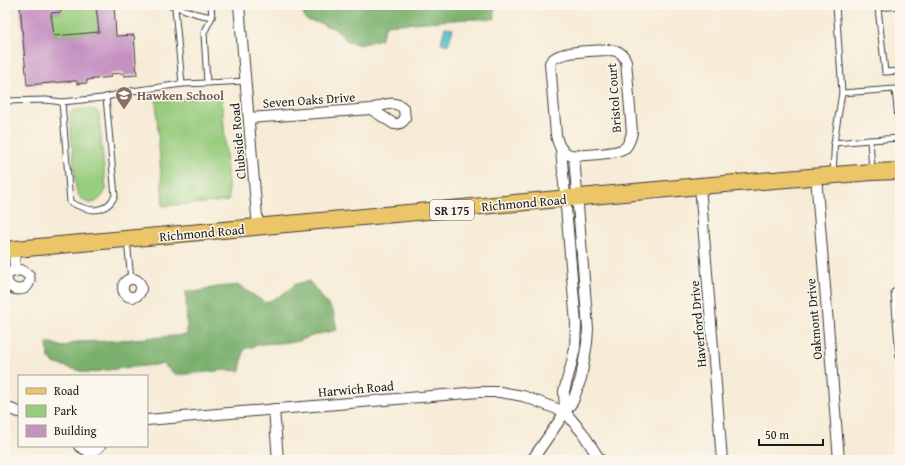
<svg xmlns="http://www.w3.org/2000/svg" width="905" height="465" viewBox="0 0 905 465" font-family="'Gentium Book Plus',serif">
<rect width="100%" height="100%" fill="#fbf7ec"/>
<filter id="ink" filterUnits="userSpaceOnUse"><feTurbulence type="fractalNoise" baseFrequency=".025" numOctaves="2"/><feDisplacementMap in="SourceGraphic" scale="8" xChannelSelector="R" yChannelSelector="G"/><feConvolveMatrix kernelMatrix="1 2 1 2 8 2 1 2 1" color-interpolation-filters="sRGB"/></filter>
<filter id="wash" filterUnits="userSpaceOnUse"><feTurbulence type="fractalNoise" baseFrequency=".012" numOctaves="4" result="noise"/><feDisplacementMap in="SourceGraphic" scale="16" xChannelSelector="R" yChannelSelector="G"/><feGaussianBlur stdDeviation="0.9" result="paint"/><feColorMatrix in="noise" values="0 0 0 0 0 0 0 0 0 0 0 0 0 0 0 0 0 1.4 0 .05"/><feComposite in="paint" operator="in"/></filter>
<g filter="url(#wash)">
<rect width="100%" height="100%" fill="#f6ebd6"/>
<!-- green -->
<g fill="#98cc7e" stroke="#5a744d">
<path d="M60 5H96L99 32 54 36 51 13 61 12Z"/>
<path d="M222 96 229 201 163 206 156 101Z"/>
<path d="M85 109H93L98 112 99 116 106 189C99 207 82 208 76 189L70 120C70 108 75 110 85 109Z"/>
</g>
<!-- forest -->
<g fill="#7ab06d" stroke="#4b6644">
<path d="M299 5H501L494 6 495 19H466L386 25 381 39 360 45 347 41 337 30 320 23 306 20Z"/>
<path d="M309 281 333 311 337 330 318 334 295 342 261 344 244 349 240 371 227 370 176 375 163 364 106 370 87 373 53 363 48 356 47 343H52L63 347 76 342 109 341 187 335 186 291 195 292 217 287 239 285 265 303 280 296 296 284Z"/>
</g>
<!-- water -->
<path fill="#4fbdc7" stroke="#366c72" d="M445 27 453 29 448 45 441 43Z"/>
<g id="blocks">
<!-- building -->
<path fill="#c591c2" d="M20 5H60L61 12 51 13 54 36 99 32 96 5H114L116 36 134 35 137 75 124 76V73L110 74 111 77 87 80V83L77 84V81H74L27 85Z"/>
</g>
</g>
<g filter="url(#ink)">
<use href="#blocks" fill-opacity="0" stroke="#3d3b38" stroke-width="1"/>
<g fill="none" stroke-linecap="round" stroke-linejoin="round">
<!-- service casing -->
<g stroke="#3d3b38" stroke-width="7">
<g id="service">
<path d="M170 5 197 14 212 17"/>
<path d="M211 5 212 17 204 33 207 83 246 81"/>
<path d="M836 5 842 93"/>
<path d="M900 6 878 8 885 72 900 71"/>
<path d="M175 8 182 84"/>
<path d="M5 101 46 100 62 102 102 98 132 91 182 84 207 83"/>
<path d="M62 102 70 202C87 211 104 216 115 196L106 97"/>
<path d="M834 143 870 140"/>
<path d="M833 174 835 136 842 93 895 89 900 138 870 140 872 170"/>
<path d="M127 240 131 280"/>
<path d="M900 291 894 292 900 371"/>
</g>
</g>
<!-- minor casing -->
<g stroke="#3d3b38" stroke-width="12">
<g id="minor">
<path d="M239 5 258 228"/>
<path d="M606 50C616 50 622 51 626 61L632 132C631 137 629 143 626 147 620 154 579 156 570 155 560 151 558 144 556 135L550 63C556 50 592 51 606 50Z"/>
<path d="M249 118 371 109 394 124C400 124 402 123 405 119L404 109C395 99 382 106 371 109"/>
<path d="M561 149 576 324 575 348 571 366 564 391 565 412"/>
<path d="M816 176 839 460"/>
<path d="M700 186 722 460"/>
<path d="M14 250 15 271"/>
<path d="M21 270 29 275C34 296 0 293 8 273Z"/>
<circle cx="132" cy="288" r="9"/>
<path d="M5 407 19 412"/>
<path d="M274 409 278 460"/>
<path d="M147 420 479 392H500L523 396 565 412 582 432 600 460"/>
<path d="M79 446 91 453 96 460"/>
<path d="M91 453 100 446"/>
<path d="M532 460 573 401 581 378 587 343 588 329 574 156"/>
</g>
</g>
<!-- primary casing -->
<g stroke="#3d3b38" stroke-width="18">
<path id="primary" d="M5 250 700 186 872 172 900 171"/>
</g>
<!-- service -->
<use href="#service" stroke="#fff" stroke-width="5"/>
<!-- minor -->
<use href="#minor" stroke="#fff" stroke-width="10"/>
<!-- primary -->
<use href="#primary" stroke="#edc569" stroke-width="16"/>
</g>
</g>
<!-- icons -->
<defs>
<g id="school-pin" transform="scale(0.9)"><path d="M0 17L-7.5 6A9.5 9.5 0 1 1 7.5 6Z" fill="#8d6e63" stroke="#fbf7ec"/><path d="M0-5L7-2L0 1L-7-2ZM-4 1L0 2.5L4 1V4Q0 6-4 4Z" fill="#fff"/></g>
</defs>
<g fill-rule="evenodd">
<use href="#school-pin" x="124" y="95"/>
</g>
<g text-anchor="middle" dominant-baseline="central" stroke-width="3" stroke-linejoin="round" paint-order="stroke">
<!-- shield labels -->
<rect fill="#fbf7ec" stroke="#5f5e5a" stroke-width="1" x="430" y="200" width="44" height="20" rx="3"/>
<g font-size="12" font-weight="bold" fill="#1c1c1c">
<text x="452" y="210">SR 175</text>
</g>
<!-- education labels -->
<g font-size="13" font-weight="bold" fill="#785e54" stroke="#fbf7ec" text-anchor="start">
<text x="137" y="95">Hawken School</text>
</g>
<!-- street labels -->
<g font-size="13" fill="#1c1c1c" stroke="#fbf7ec">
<text transform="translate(614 98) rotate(-94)">Bristol Court</text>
<text transform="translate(309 100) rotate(-4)">Seven Oaks Drive</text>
<text transform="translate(238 141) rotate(-95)">Clubside Road</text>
<text transform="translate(524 203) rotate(-5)">Richmond Road</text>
<text transform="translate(202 233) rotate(-5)">Richmond Road</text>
<text transform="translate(814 319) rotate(-95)">Oakmont Drive</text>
<text transform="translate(698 324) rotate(-95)">Haverford Drive</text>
<text transform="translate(356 389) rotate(-5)">Harwich Road</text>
</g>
</g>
<!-- margin -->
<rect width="905" height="465" fill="none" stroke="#fbf7ec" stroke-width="20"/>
<!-- legend -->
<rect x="18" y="375" width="130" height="72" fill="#fbf7ec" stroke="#a29f99"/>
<rect x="26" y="388" width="20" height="6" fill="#edc569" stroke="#a29f99"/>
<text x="54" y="395" font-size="12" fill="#1c1c1c">Road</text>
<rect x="26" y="405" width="20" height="12" fill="#98cc7e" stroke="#a29f99"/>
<text x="54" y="415" font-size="12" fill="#1c1c1c">Park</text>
<rect x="26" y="425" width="20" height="12" fill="#c591c2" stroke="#a29f99"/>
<text x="54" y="435" font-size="12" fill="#1c1c1c">Building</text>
<!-- scale -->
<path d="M759 439v6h64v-6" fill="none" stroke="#1c1c1c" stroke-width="2"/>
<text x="765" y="439" font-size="12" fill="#1c1c1c" stroke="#fbf7ec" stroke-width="3" paint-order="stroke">50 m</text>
</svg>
